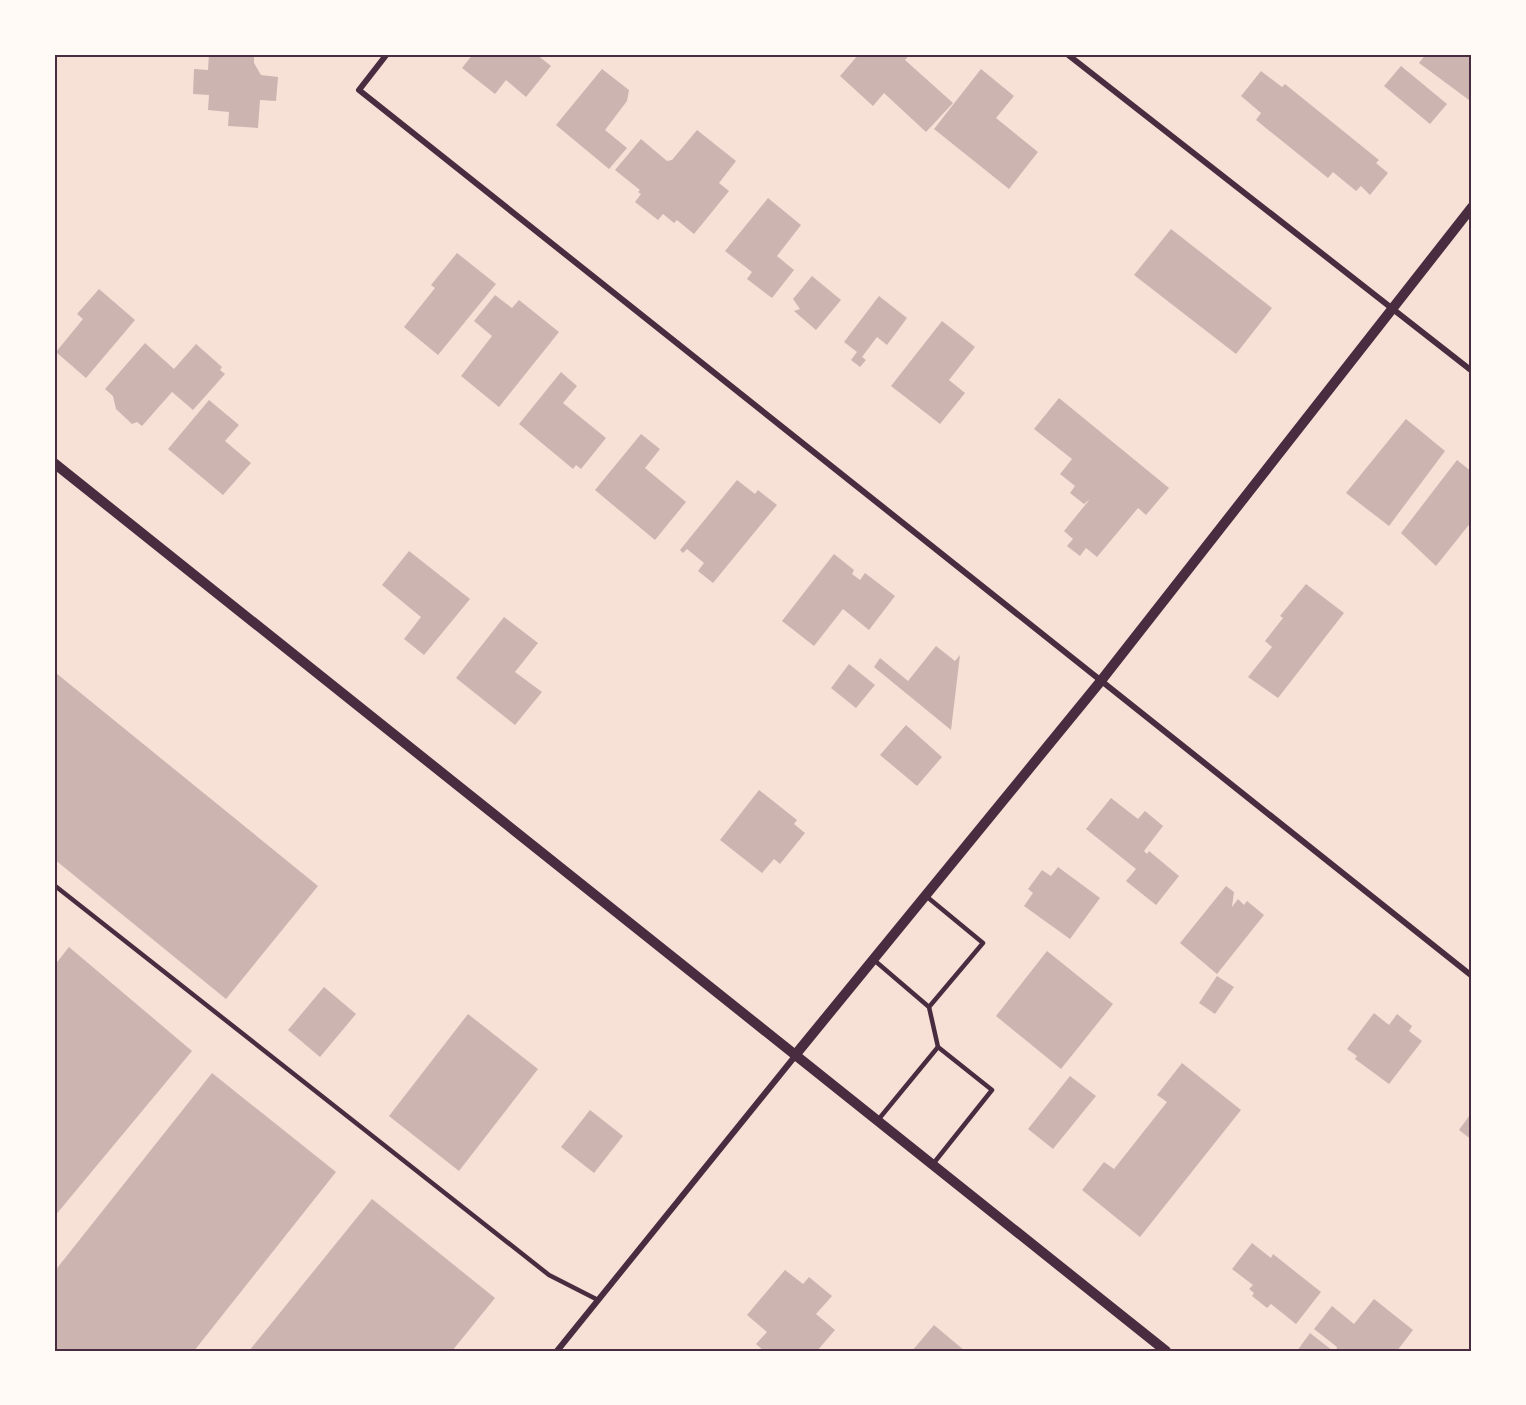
<svg xmlns="http://www.w3.org/2000/svg" width="1526" height="1405" viewBox="0 0 1526 1405" font-family="'Open Sans',sans-serif">
<rect width="100%" height="100%" fill="#f7e1d7"/>
<!-- building -->
<g fill="#ccb4b1">
<path d="M209 54H254V63L261 75 278 77 276 101 260 100 258 128 228 126 229 112 208 110 209 95 193 94 194 69 208 70Z"/>
<path d="M473 54H536L551 66 526 97 506 80 495 94 462 68Z"/>
<path d="M859 54H910L905 60 953 103 926 132 884 93 873 106 840 76Z"/>
<path d="M1426 54H1472V97L1469 100 1419 63Z"/>
<path d="M1401 66 1447 104 1430 124 1384 86Z"/>
<path d="M602 69 629 90 627 101 605 130 627 148 609 169 556 125Z"/>
<path d="M981 69 1014 96 996 118 1038 152 1009 189 934 129Z"/>
<path d="M1261 71 1282 87 1285 84 1379 160 1376 163 1388 173 1370 195 1361 186 1356 191 1333 172 1328 178 1256 120 1261 113 1241 96Z"/>
<path d="M697 130 736 161 719 183 729 191 694 234 677 220 674 223 663 214 658 220 635 202 641 194 638 192 640 190 615 170 641 139 667 161 672 160Z"/>
<path d="M768 198 801 225 777 256 794 270 772 298 747 279 752 272 725 251Z"/>
<path d="M1171 229 1272 308 1236 354 1134 275Z"/>
<path d="M457 253 496 284 438 355 404 327 435 288 431 285Z"/>
<path d="M812 276 841 300 816 330 794 311 800 309 793 299Z"/>
<path d="M99 289 135 320 86 378 56 352 83 319 77 314Z"/>
<path d="M495 295 512 308 519 300 559 332 499 407 461 376 492 336 474 321Z"/>
<path d="M879 296 907 318 887 345 877 337 862 357 866 360 860 367 851 360 857 352 844 342Z"/>
<path d="M942 321 975 347 949 380 965 393 940 424 891 386Z"/>
<path d="M145 343 174 369 196 344 222 367 220 370 225 374 193 410 172 392 142 426 137 422 132 424 116 409 113 396 105 389Z"/>
<path d="M561 372 577 386 563 403 606 438 581 469 576 465 573 469 519 424Z"/>
<path d="M1059 398 1169 488 1146 515 1138 508 1097 557 1086 548 1080 556 1067 546 1073 539 1064 531 1090 499 1084 504 1070 493 1075 486 1060 474 1072 459 1034 429Z"/>
<path d="M209 400 239 425 225 441 251 463 223 495 168 449Z"/>
<path d="M1406 419 1445 451 1389 526 1346 493Z"/>
<path d="M641 434 660 449 645 468 686 502 655 540 595 490Z"/>
<path d="M1457 460 1472 472V521L1436 566 1401 533Z"/>
<path d="M737 480 755 494 758 490 777 505 713 583 698 571 704 563 687 549 683 553 680 550Z"/>
<path d="M409 551 470 599 424 655 404 639 421 617 382 585Z"/>
<path d="M834 554 854 570 852 574 860 580 865 573 895 596 869 630 843 609 814 646 782 621Z"/>
<path d="M1306 584 1344 613 1278 698 1248 677 1272 647 1265 641 1283 618 1280 616Z"/>
<path d="M504 617 538 643 515 672 542 692 515 725 456 678Z"/>
<path d="M936 646 955 661 960 655 951 730 874 667 880 658 908 681Z"/>
<path d="M849 664 875 685 856 708 831 688Z"/>
<path d="M56 673 318 886 226 999 54 859Z"/>
<path d="M906 725 942 757 917 786 880 755Z"/>
<path d="M759 790 797 820 794 824 805 833 780 864 774 859 762 873 720 840Z"/>
<path d="M1111 798 1138 819 1145 811 1163 826 1144 851 1147 854 1149 851 1179 876 1156 905 1126 881 1136 869 1086 829Z"/>
<path d="M1058 867 1100 898 1070 939 1024 906 1033 893 1028 889 1042 870 1051 876Z"/>
<path d="M1226 886 1234 892 1232 907 1238 899 1244 905 1247 901 1264 915 1217 974 1180 943Z"/>
<path d="M69 947 192 1051 54 1217V966Z"/>
<path d="M1047 951 1113 1004 1061 1069 996 1016Z"/>
<path d="M1217 976 1234 987 1215 1014 1199 1003Z"/>
<path d="M324 987 356 1014 320 1057 288 1030Z"/>
<path d="M1374 1013 1389 1025 1397 1014 1412 1026 1409 1031 1422 1041 1389 1084 1355 1059 1357 1056 1347 1049Z"/>
<path d="M468 1014 538 1069 459 1171 389 1116Z"/>
<path d="M1182 1063 1241 1110 1140 1237 1082 1190 1104 1162 1114 1169 1167 1102 1157 1095Z"/>
<path d="M212 1073 336 1172 194 1351H54V1272Z"/>
<path d="M1070 1076 1096 1096 1053 1149 1028 1129Z"/>
<path d="M590 1110 623 1136 594 1173 561 1147Z"/>
<path d="M1472 1112V1140L1459 1130Z"/>
<path d="M372 1199 495 1298 452 1351H249Z"/>
<path d="M1252 1243 1271 1258 1273 1254 1321 1292 1296 1324 1271 1304 1267 1308 1252 1296 1254 1293 1249 1289 1253 1285 1232 1269Z"/>
<path d="M785 1270 803 1284 809 1277 832 1296 816 1314 835 1330 817 1351H764L756 1344 767 1332 747 1315Z"/>
<path d="M1374 1299 1413 1330 1397 1351H1336L1337 1347 1314 1329 1332 1306 1354 1324Z"/>
<path d="M934 1325 965 1351H912Z"/>
<path d="M1310 1333 1333 1351H1297Z"/>
</g>
<g fill="none" stroke-linecap="round" stroke-linejoin="round">
<!-- service -->
<g stroke="#4a2c40" stroke-width="4.5">
<path d="M54 885 549 1275 598 1300"/>
<path d="M926 896 983 943 929 1007 938 1047 992 1090 933 1164"/>
<path d="M874 960 929 1007"/>
<path d="M878 1120 938 1047"/>
</g>
<!-- minor -->
<g stroke="#4a2c40" stroke-width="6">
<path d="M387 54 359 90 1472 976"/>
<path d="M1067 54 1472 371"/>
<path d="M557 1351 796 1055"/>
</g>
<!-- tertiary -->
<g stroke="#4a2c40" stroke-width="10">
<path d="M54 463 1166 1351"/>
<path d="M796 1054 1100 682 1472 207"/>
</g>
</g>
<!-- border -->
<rect width="1526" height="1405" fill="none" stroke="#fffaf5" stroke-width="111"/>
<rect x="56" y="56" width="1414" height="1294" fill="none" stroke="#4a2c40" stroke-width="2"/>
</svg>
